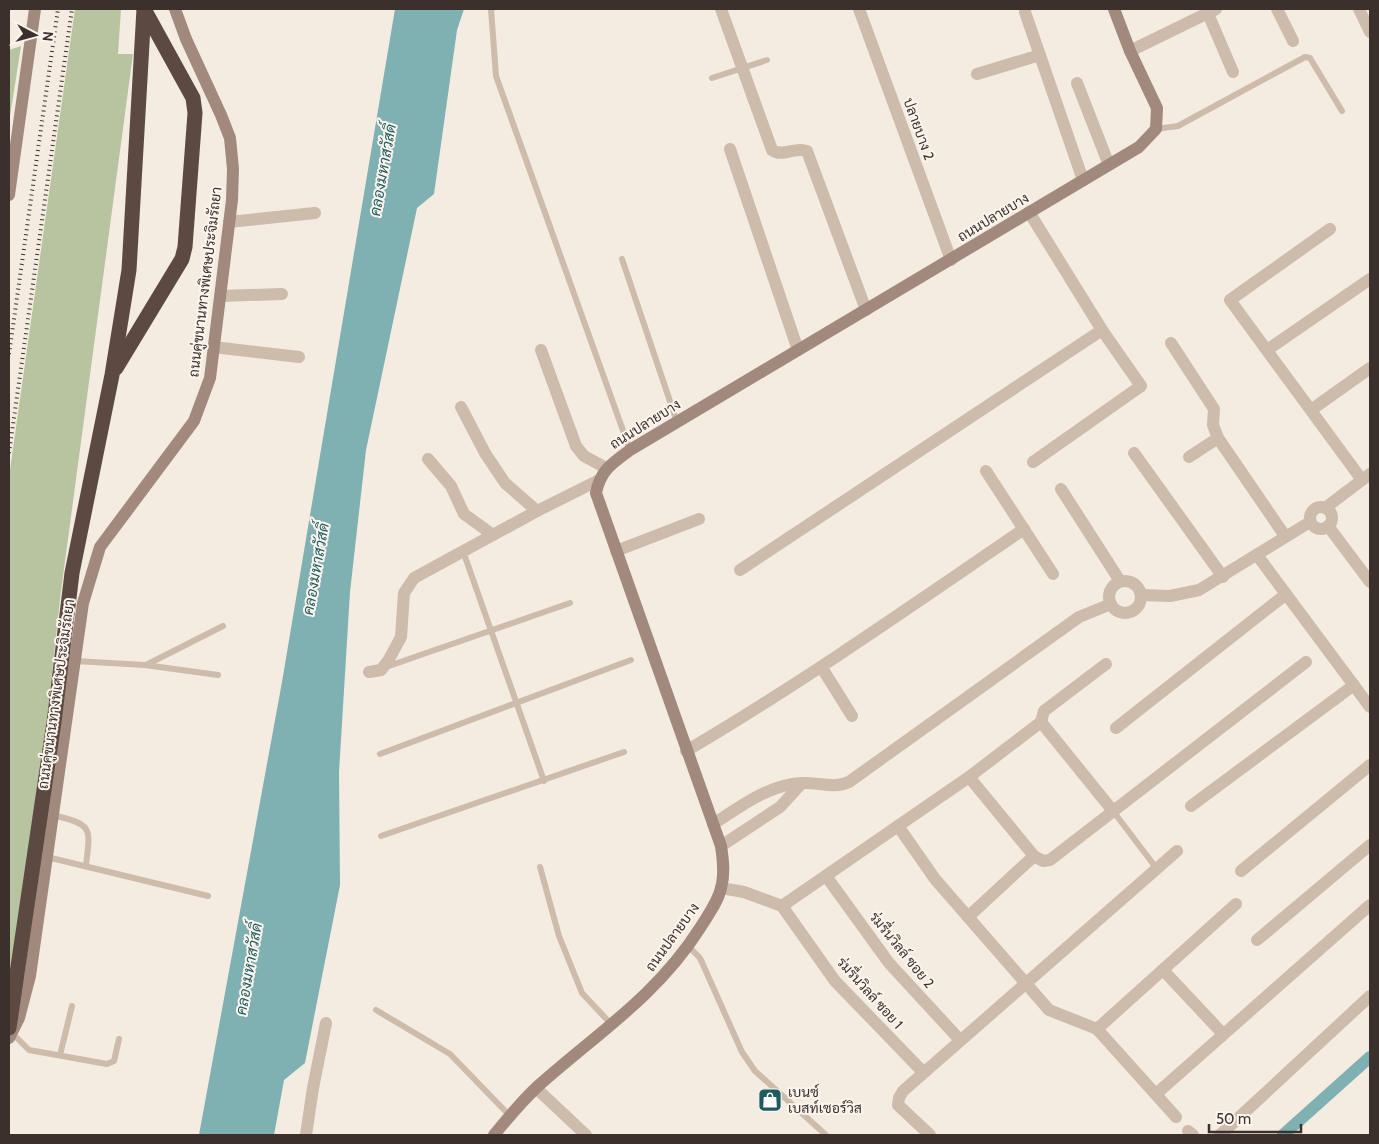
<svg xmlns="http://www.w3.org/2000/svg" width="1379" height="1144" viewBox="0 0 1379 1144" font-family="Cabin,Sarabun,sans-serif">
<rect width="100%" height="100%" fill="#f4ebe1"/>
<!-- green -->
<g fill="#b8c4a0">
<path d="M75 9H121L118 54H133L61 591 15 1009 9 1019V477Z"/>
<path d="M21 46 9 123V50Z"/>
</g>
<!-- water -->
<path fill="#7fb0b2" d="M395 9H464L457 30 434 194 417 208 366 450 350 592 339 772 340 885 305 1063 284 1080 274 1135H199L282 682Z"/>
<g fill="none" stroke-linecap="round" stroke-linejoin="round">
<!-- canal -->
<path stroke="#7fb0b2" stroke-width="12" d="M1283 1135 1370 1057"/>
<!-- lane -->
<g stroke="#cdbbac" stroke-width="6">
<path d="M491 9 496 76 630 450"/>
<path d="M712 78 767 60"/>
<path d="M1156 129 1178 126 1305 57 1310 58 1342 111"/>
<path d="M622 259 677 422"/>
<path d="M463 551 544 781"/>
<path d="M75 661 145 665 218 675"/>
<path d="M146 665 223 626"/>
<path d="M386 667 570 603"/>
<path d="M380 754 631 660"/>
<path d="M1113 811 1157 869"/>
<path d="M53 815C92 825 91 826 86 865"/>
<path d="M381 836 624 752"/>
<path d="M47 857 208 896"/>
<path d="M540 867 559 936 582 993 612 1025"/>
<path d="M688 946 700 958 742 1052 755 1071 826 1135"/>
<path d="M376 1010 450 1054 510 1116"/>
<path d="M12 1033 29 1050 107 1064 114 1061 119 1039"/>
<path d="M60 1055 72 1006"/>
</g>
<!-- street -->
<g stroke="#cdbbac" stroke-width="12">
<path d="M721 9 772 150C782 158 795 146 807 151L866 310"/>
<path d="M859 9 951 260"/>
<path d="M1206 9 1233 72"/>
<path d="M1277 9 1293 41"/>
<path d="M1359 9 1370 32"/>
<path d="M1025 12 1083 180"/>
<path d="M1130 51 1216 9"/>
<path d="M977 74 1040 55"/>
<path d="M1077 83 1109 165"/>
<path d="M730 149 798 350"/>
<path d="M1029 212 1102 330 1141 386 1033 462"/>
<path d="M229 222 315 213"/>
<path d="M1330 229 1230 300 1362 480"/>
<path d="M220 296 282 294"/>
<path d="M1171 343 1214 409 1213 425 1218 438 1285 536"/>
<path d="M213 347 299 357"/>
<path d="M541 350 576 446 584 456 606 468"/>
<path d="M1267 350 1370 279"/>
<path d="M461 407 485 453 505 483 537 511"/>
<path d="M1311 410 1370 368"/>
<path d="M1134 453 1223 577"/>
<path d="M1189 457 1218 438"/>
<path d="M428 459 451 486 464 514 493 535"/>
<path d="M986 471 1053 574"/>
<path d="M1061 489 1120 581"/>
<circle cx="1321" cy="518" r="11"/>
<path d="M1325 508 1370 474"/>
<path d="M1328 526 1370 582"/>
<path d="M616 551 699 519"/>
<path d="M1257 555 1370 707"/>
<path d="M740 570 1102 330"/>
<circle cx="1125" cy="597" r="16"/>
<path d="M1142 595 1170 596 1199 590 1310 522"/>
<path d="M822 668 852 716"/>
<path d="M369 672 381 670 388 661 401 637 404 593 414 578 537 511 599 480"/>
<path d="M1041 722 1113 811"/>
<path d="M1116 728 1285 595"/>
<path d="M686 751C803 682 913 605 1024 529"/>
<path d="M969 777 1034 856 1043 861 1050 860 1306 662"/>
<path d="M1191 806 1354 685"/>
<path d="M713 824C740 807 769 784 803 783 818 782 834 789 849 782L1079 617 1111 604"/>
<path d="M898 826 935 879 1049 1010 1097 1029 1176 1117"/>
<path d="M721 846 780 807 802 783"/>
<path d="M1241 871 1370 765"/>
<path d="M826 876 889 963 960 1040"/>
<path d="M721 888 744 892 782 906"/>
<path d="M782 906 969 777 1041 722 1044 711 1106 664"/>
<path d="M782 906 835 981 923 1072"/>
<path d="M968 917 1034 856"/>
<path d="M1257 940 1370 845"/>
<path d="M1163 970 1223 1034"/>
<path d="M1097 1029 1236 904"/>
<path d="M536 1088 586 1135"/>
<path d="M1156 1094 1370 905"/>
<path d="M1188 1131 1193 1135"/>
<path d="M306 1135 313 1088 326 1023"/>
<path d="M930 1135 898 1105 899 1098 903 1091 1177 851"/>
<path d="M1220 1135 1370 996"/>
</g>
<!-- secondary -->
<g stroke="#a18a7d" stroke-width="12">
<path d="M9 195 35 9"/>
<path d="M9 1038 19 1018 30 976 83 603 100 547 194 421 210 378 232 200 233 169 230 138 221 115 186 39 175 9"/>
<path d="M494 1135C507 1119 521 1102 537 1087 596 1034 656 997 700 928 708 915 718 902 721 888 725 874 723 859 721 846L596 493C600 471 612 463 630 450L1139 147 1156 129 1157 108 1130 51 1114 9"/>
</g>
<!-- highway -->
<g stroke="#5c4a42" stroke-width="15">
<path d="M116 368 182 259 185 247 195 113 193 98 144 9"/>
<path d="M9 1028 54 722 72 573 112 375 129 270 144 9"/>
</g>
<!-- rail -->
<g stroke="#3b302b" stroke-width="4" stroke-dasharray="1 4" stroke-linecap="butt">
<path d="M9 354 58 9"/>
<path d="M9 453 72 9"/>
</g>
</g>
<!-- icons -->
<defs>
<g id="shop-square" transform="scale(1.25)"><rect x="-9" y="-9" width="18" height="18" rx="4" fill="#1f5a5e" stroke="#fbf5ee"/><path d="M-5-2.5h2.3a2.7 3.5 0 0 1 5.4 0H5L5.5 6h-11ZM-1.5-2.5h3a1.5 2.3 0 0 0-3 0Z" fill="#fff"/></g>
</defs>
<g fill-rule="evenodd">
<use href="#shop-square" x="770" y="1100"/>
</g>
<g text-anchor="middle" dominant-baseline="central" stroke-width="4" stroke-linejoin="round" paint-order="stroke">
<!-- street labels -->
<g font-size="14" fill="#3b302b" stroke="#fbf5ee">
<text transform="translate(919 129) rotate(70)">ปลายบาง 2</text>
<text transform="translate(993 217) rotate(-31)">ถนนปลายบาง</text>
<text transform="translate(205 282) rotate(-83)">ถนนคู่ขนานทางพิเศษประจิมรัถยา</text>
<text transform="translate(645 424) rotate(-32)">ถนนปลายบาง</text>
<text transform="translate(56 694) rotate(-82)">ถนนคู่ขนานทางพิเศษประจิมรัถยา</text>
<text transform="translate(672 937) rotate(-54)">ถนนปลายบาง</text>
<text transform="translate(902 950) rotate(51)">ร่มรื่นวิลล์ ซอย 2</text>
<text transform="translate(870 993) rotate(48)">ร่มรื่นวิลล์ ซอย 1</text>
</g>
<!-- poi labels -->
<g font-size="14" fill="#3b302b" stroke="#fbf5ee" text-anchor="start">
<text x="788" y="1092">เบนซ์<tspan x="788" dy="16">เบสท์เซอร์วิส</tspan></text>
</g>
<!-- water labels -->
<g font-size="15" font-style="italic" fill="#1f5a5e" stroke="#fbf5ee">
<text transform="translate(383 170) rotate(-80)">คลองมหาสวัสดิ์</text>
<text transform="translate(316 569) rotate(-80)">คลองมหาสวัสดิ์</text>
<text transform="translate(249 969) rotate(-80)">คลองมหาสวัสดิ์</text>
</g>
</g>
<!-- border -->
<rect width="1379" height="1144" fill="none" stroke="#3b302b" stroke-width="20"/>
<!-- north arrow -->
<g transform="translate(35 35) rotate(96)" stroke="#fbf5ee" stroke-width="4" paint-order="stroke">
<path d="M0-4L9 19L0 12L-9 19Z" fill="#3b302b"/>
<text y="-8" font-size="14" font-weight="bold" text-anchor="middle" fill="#3b302b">N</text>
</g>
<!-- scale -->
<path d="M1209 1124v8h92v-8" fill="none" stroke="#3b302b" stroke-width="2.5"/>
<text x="1216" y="1124" font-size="15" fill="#3b302b" stroke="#fbf5ee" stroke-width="4" paint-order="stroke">50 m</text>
</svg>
